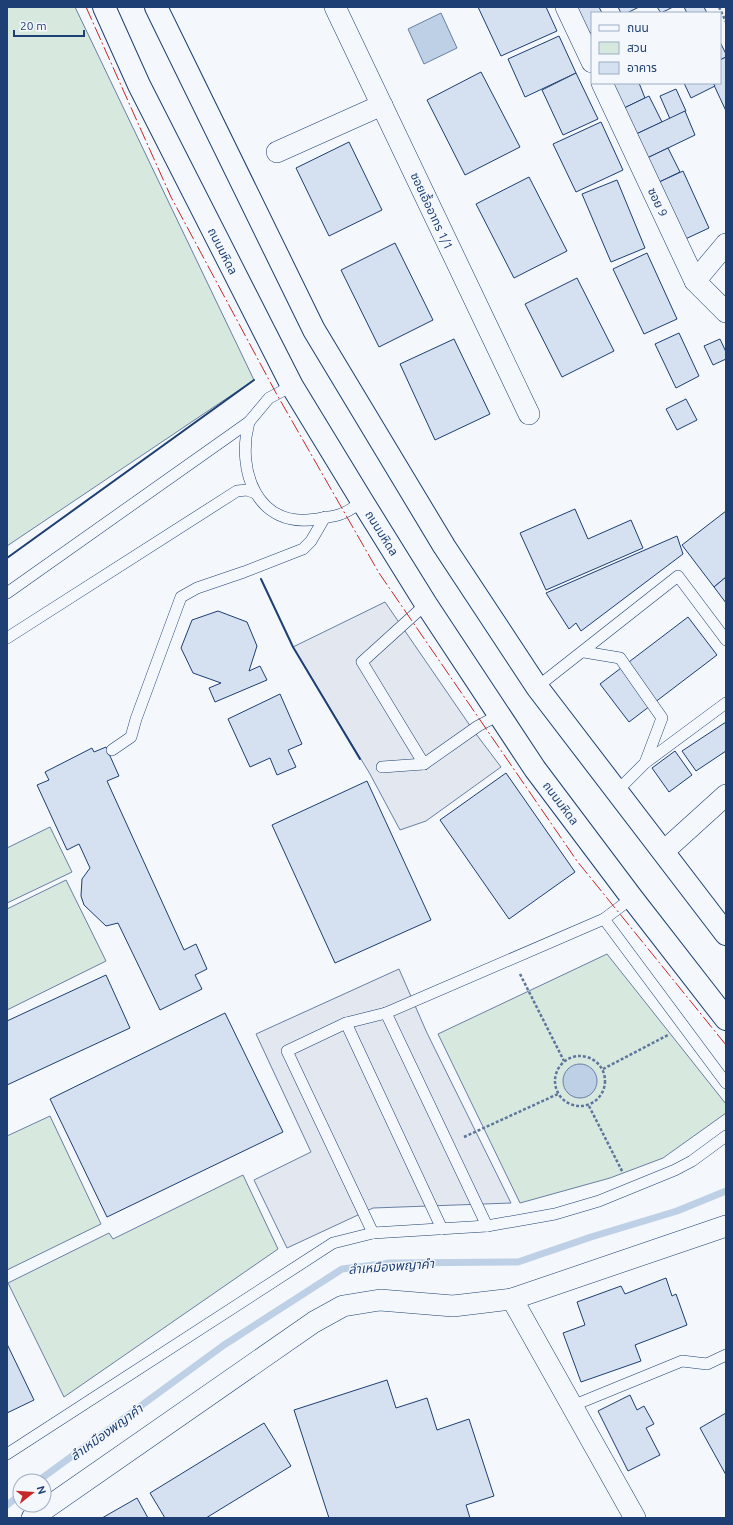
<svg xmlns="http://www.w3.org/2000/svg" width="733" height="1525" viewBox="0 0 733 1525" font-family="Ubuntu,'Noto Sans Thai',sans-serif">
<rect width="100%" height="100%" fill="#f4f7fb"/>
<!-- green -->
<g fill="#d7e8df" stroke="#687fa3">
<path d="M7 7H75L254 380 7 546Z"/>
<path d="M50 827 72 872 7 903V848Z"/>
<path d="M66 880 106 961 7 1010V909Z"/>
<path d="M607 954 726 1104V1113L663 1158 610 1178 520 1203 438 1034Z"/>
<path d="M50 1116 101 1224 7 1270V1136Z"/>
<path d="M243 1175 278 1249 64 1397 8 1283 109 1233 113 1239Z"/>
</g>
<!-- parking -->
<g fill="#e3e8f0" stroke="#687fa3">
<path d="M385 602 473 730 501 767 426 821 400 830 370 774 293 647Z"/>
<path d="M399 969 427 1033 511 1203 373 1208 287 1248 254 1180 311 1152 256 1034Z"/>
</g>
<!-- water -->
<g fill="#bed0e5" stroke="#687fa3">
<path d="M441 13 457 48 424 64 408 29Z"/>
<circle cx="580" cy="1081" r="17"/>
</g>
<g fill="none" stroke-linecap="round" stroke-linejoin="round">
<!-- stream -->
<g stroke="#bed0e5" stroke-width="7">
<path d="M38 1481 224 1345 342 1269 390 1263 518 1262 591 1237 677 1211 726 1191"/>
<path d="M7 1505 20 1495"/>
</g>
</g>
<!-- building -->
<g fill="#d5e0f0" stroke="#1d3f73">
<path d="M478 7H546L557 31 501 56Z"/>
<path d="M580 7H599L602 13H592V32L585 35 573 10Z"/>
<path d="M618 7H639L627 13H621Z"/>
<path d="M657 7H673L661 13Z"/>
<path d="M684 7H704L707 13H687Z"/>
<path d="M559 36 576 73 525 97 508 59Z"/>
<path d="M720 42 726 54V57L720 60Z"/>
<path d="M726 57V111L713 83H720V60Z"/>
<path d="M481 72 520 147 465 175 427 100Z"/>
<path d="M576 73 598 119 563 135 542 90Z"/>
<path d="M607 83H639L645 98 620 110Z"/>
<path d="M684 83H713L715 86 691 98Z"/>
<path d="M676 89 686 111 670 119 660 96Z"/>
<path d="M649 96 662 122 632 136 620 110Z"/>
<path d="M685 111 695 135 643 160 632 136Z"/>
<path d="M601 122 623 170 576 192 553 144Z"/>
<path d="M349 142 382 210 329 236 296 168Z"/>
<path d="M668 148 680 172 655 184 643 160Z"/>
<path d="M683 171 709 228 681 241 655 184Z"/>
<path d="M529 177 567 251 514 278 476 204Z"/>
<path d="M617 180 645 248 611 262 582 194Z"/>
<path d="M395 243 433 320 379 347 341 270Z"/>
<path d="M647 253 677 319 644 334 613 269Z"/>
<path d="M577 278 614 351 562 377 525 304Z"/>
<path d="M679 333 699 376 676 388 655 344Z"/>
<path d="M454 339 490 414 435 440 400 364Z"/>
<path d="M720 339 726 352V359L713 365 704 346Z"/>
<path d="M686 399 697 420 677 430 666 409Z"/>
<path d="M575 509 588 539 631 520 643 548 546 590 520 533Z"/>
<path d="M726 511V577L714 587 682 545Z"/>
<path d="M677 536 683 554 581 631 576 623 569 629 546 593Z"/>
<path d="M726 577V603L714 587Z"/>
<path d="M218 611 247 622 257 646 249 671 260 666 267 680 215 702 209 688 221 683 193 673 181 648 192 620Z"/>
<path d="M688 617 717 655 629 722 600 684Z"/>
<path d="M280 694 302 744 288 750 296 767 277 775 270 758 250 767 228 719Z"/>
<path d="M726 722V751L696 771 682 751Z"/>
<path d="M106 747 119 776 107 781 184 950 196 944 207 969 195 975 202 989 160 1010 118 923 106 926 84 905 81 896 82 879 90 868 79 844 67 850 37 785 49 780 45 772 92 748 94 752Z"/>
<path d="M675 751 692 775 669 792 652 768Z"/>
<path d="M506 773 575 872 509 919 440 820Z"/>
<path d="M367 781 431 920 335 963 272 825Z"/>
<path d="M106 975 130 1028 7 1085V1021Z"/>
<path d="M225 1013 283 1132 107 1217 50 1099Z"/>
<path d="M666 1278 672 1296 676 1294 687 1325 635 1345 641 1361 581 1382 563 1333 585 1325 577 1302 621 1286 625 1294Z"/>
<path d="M7 1344 34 1400 7 1413Z"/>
<path d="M387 1380 396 1408 427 1398 437 1430 469 1419 494 1496 466 1505 470 1518H329L294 1410Z"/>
<path d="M630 1395 637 1410 644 1406 654 1424 646 1428 660 1455 628 1471 598 1411Z"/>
<path d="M726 1413V1475L700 1428Z"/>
<path d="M264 1423 291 1466 206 1518H165L150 1493Z"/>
<path d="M137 1498 148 1518H102Z"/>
</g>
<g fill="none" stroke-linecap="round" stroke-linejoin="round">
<!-- lane casing -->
<g stroke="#1d3f73" stroke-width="12">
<g id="lane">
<path d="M249 422C236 471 257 529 317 519 325 517 334 517 341 514 349 511 356 506 362 501"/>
<path d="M7 593 249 422 269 398 292 386"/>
<path d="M426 604 362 662 424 764 478 726 499 715"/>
<path d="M7 638 237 491 247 490 255 493"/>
<path d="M584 652 620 658 662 718 645 763"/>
<path d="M537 687 678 576 726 640"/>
<path d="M112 750 131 737 136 719 181 597 197 588 244 572 303 549 311 541 325 517"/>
<path d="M382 767 424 764"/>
<path d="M617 791 645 763 726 703"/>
<path d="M604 919 632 898"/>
<path d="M386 1013 346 1023 442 1229"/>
<path d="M346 1023 287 1051 373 1233"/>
<path d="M487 1226 386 1013 604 919 726 1083"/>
<path d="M572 1406 682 1361 707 1364 726 1355"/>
<path d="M7 1454 333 1243 373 1233 487 1226 555 1214 599 1201 675 1170 692 1161 726 1136"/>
</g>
</g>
<!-- street casing -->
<g stroke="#1d3f73" stroke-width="22">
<g id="street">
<path d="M335 7 529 414"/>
<path d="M566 7 592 62"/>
<path d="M602 83 695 281 726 312"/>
<path d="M277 152 382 105"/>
<path d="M695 281 726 244"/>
<path d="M663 852 726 795"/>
<path d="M512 1299 635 1518"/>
<path d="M32 1518 314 1322 343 1306 380 1300 453 1306 512 1299 726 1226"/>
</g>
</g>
<!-- secondary casing -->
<g stroke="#1d3f73" stroke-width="24">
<g id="secondary">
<path d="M104 7 139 85 292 386 362 501 426 604 535 769 632 898 726 1019"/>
<path d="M156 7 314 330 444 546 537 687 726 934"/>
</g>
</g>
<!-- path -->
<g stroke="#5e769c" stroke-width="2.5" stroke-dasharray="3 2" stroke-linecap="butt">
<path d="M719 7 726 22"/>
<path d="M520 974 564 1061"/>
<circle cx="580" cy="1081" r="25"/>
<path d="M603 1069 668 1035"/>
<path d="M589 1106 623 1173"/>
<path d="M464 1137 558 1094"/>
</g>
<!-- lane -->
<use href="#lane" stroke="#f4f7fb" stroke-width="11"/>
<!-- street -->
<use href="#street" stroke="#f4f7fb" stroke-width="21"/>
<!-- secondary -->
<use href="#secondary" stroke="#f4f7fb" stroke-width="22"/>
<!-- wall -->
<g stroke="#1d3f73" stroke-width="2">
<path d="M7 558 254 380"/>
<path d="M261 579 293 647 360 759"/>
</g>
<!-- power -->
<path stroke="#c62828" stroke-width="1" stroke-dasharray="14 3 2 3" stroke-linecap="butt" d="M86 7 171 197 276 393 379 573 577 861 726 1045"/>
</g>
<g text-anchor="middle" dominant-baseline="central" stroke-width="3" stroke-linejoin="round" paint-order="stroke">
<!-- street labels -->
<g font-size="12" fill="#1d3f73" stroke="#f4f7fb">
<text transform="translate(658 202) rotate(65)">ซอย 9</text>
<text transform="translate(432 211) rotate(65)">ซอยเอื้ออาทร 1/1</text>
<text transform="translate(223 251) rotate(63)">ถนนมหิดล</text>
<text transform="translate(382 533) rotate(58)">ถนนมหิดล</text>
<text transform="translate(561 803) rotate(53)">ถนนมหิดล</text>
</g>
<!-- water labels -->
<g font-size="13" font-style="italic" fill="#1d3f73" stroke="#f4f7fb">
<text transform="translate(391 1266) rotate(-4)">ลำเหมืองพญาคำ</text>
<text transform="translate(106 1432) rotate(-36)">ลำเหมืองพญาคำ</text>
</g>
</g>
<!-- border -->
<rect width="733" height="1525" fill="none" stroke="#1d3f73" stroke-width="16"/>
<!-- legend -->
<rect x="591" y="12" width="130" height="72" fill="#f4f7fb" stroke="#9eadc5"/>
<rect x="599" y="25" width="20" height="6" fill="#f4f7fb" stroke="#9eadc5"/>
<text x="627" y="32" font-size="12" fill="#1d3f73">ถนน</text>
<rect x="599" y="42" width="20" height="12" fill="#d7e8df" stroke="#9eadc5"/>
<text x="627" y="52" font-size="12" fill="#1d3f73">สวน</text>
<rect x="599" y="62" width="20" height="12" fill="#d5e0f0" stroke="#9eadc5"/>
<text x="627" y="72" font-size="12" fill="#1d3f73">อาคาร</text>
<!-- north arrow -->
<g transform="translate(32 1493) rotate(73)"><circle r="19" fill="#f4f7fb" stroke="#9eadc5"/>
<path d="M0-3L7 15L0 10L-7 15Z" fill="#c62828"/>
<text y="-6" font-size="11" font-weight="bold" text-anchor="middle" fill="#1d3f73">N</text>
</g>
<!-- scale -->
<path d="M14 30v6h70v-6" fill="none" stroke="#1d3f73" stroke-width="2"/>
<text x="20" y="30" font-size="12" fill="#1d3f73" stroke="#f4f7fb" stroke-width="3" paint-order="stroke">20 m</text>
</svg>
